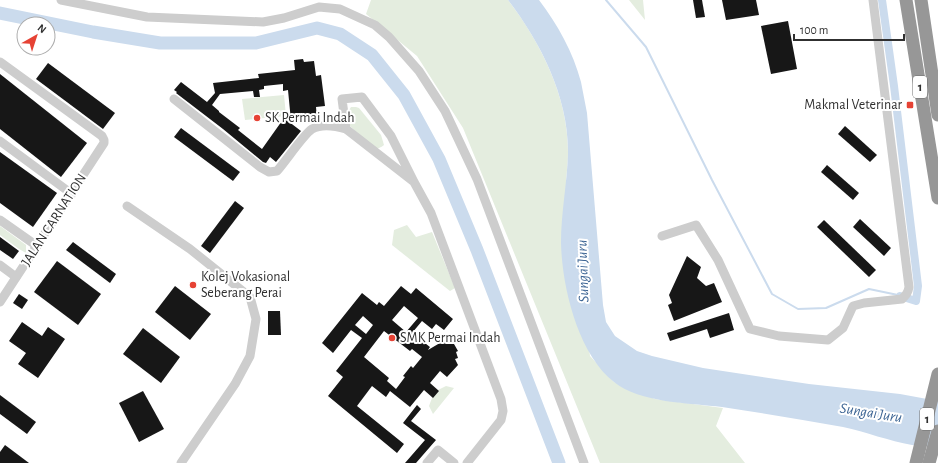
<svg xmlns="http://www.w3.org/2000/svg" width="938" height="463" viewBox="0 0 938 463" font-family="'Alegreya Sans',sans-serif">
<rect width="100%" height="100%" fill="#fff"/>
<!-- green -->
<g fill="#e4eddf">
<path d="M371 0H508C541 43 568 97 568 152 568 161 567 171 566 180L590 356 614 382 655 399 723 408 716 426 745 463H600L463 128 417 56 366 14Z"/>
<path d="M629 0H643L645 20Z"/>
<path d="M284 95 286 116 245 120 242 99Z"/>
<path d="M351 107H356L359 108 381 135 384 145C380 148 378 149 374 148L350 126 348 112Z"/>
<path d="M407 225 416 237 432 232 455 288 450 291 392 245 394 230Z"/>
<path d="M0 226 26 245V253L19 249 0 235Z"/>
<path d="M446 386 454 388 433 414 429 406 432 398 439 391 438 390Z"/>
</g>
<!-- water -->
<path fill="#cbdbed" d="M508 0H539C558 25 573 52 581 82 583 92 585 103 587 113L603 305 606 322 615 336 637 351 652 356 703 368 809 384 900 394 938 401V447C929 446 920 446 912 445 889 441 866 432 843 427 803 420 762 413 722 407 689 403 640 403 614 382 578 354 562 287 561 243 561 213 567 184 568 154 569 98 541 43 508 0Z"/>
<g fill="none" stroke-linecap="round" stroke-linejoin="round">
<!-- stream -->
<path stroke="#cbdbed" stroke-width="2" d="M606 0 646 47 712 180 772 294 798 309 826 308 869 289 898 295"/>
<!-- canal -->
<path stroke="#cbdbed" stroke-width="8" d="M882 0 894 86 918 286 916 301 900 296"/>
<!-- river -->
<path stroke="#cbdbed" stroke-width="13" d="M0 13 93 32 160 43H256L317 28 340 34 372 55 404 95 439 159 477 250 559 463"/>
</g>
<!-- building -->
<g fill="#171717" fill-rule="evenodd">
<path d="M693 0H702L705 17 696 18Z"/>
<path d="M722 0H756L759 15 726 20Z"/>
<path d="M788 21 797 69 771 74 761 26Z"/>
<path d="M303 59 304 62 314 61 316 76 321 75 325 106 316 107 317 119 291 121 288 90 283 91V84L264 86V89L259 90 260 97H254L253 91 220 94 212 105 219 111V112L240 128 238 130 262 149 284 118 301 131 276 162 270 157 266 163 263 162 223 129 176 93 177 92 174 90 181 82 207 102 215 93 213 83 259 78 258 74 295 70 294 60Z"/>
<path d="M48 63 115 113 103 129 36 79Z"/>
<path d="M0 74 87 143 61 177 0 129Z"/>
<path d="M845 126 877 155 870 162 838 134Z"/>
<path d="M181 128 240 172 233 181 174 137Z"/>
<path d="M0 152 57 193 33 227 0 203Z"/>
<path d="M827 165 859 193 853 200 821 172Z"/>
<path d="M235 201 244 208 210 253 201 246Z"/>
<path d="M860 219 891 248 884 256 853 227Z"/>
<path d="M824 220 876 270 869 277 817 227Z"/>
<path d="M0 237 19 251 13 259 0 250Z"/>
<path d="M73 242 116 274 110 283 66 250Z"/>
<path d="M687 256 701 267 697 278 706 286 714 283 722 302 674 321 668 305 672 303 669 295Z"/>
<path d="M57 261 101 294 78 325 34 292Z"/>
<path d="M175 286 211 314 190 340 155 312Z"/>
<path d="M401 286 411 294 416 288 453 319 444 330 436 324 432 329 422 321 412 333 430 347 428 350 450 337 458 351 456 352 458 358 455 359 458 365 447 377 440 371 430 383 439 391 433 398 424 390 410 407 390 391 386 397 372 386 357 406 404 444 397 453 328 396 343 377 336 371 362 338 351 330 333 353 322 343 362 293 377 305 379 302 384 306ZM404 306 418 318 406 332 392 320ZM363 316 373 325 366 334 355 325ZM384 331 410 351 412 349 422 357 413 368 411 366 403 376 405 377 396 389 387 381 389 378 364 357Z"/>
<path d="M19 294 28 300 22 309 13 303Z"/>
<path d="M268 311H280L281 335H268Z"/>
<path d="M729 313 734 330 710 338 707 329 670 341 667 333Z"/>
<path d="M22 322 42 336 48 327 65 339 38 378 18 364 26 353 9 341Z"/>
<path d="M143 328 180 357 161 383 123 354Z"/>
<path d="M143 391 164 429 139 442 119 403Z"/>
<path d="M0 395 36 422 27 434 0 414Z"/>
<path d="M417 405 421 409 411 421 436 440 416 463H405L425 440 403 423Z"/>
<path d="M5 445 29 463H0V452Z"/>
</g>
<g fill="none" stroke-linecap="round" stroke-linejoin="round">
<!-- minor -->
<g stroke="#cdcdcd" stroke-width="9">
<path d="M61 0 147 17 263 22 284 18 319 7 340 9 375 25 389 37 419 71 445 111 477 179 584 463"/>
<path d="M0 62 102 136 104 140V143L0 302"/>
<path d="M174 99 260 167 269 172 277 171C286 161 303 135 312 129 323 123 336 126 346 129"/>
<path d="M0 141 72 194"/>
<path d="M414 182 346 129 342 99 362 97 391 136 414 182 431 213 501 399 503 411 501 420 467 463"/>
<path d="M127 206 190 249 250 297 256 319 250 356 235 384 181 463"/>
<path d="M0 220 37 246"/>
<path d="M662 236 696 225 718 260 750 329 779 336 828 340 843 328 853 306 864 303 902 299C906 295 908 293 909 287L873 0"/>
<path d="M0 265 16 277"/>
<path d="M427 463 438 450 454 463"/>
</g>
<!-- highway -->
<g stroke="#979797" stroke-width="13">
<path d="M906 0 938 198"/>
<path d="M921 0 938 115"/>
<path d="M916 463 938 374"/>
<path d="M929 463 938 431"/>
</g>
</g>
<!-- markers -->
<g fill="#e64234" stroke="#fff" stroke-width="1.5">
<rect x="906" y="101" width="8" height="8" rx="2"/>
<circle cx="257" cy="118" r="4"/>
<circle cx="193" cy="285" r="4"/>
<circle cx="392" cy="338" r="4"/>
</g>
<g text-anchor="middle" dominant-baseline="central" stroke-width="4" stroke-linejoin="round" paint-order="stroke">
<!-- shield labels -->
<g fill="#fff" stroke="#6e6e6e" stroke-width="1">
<rect x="913" y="76" width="14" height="22" rx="3"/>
<rect x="920" y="408" width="14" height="22" rx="3"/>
</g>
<g font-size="13" font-weight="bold" fill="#303030">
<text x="920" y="87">1</text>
<text x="927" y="419">1</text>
</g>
<!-- poi labels -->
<g font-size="14" fill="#303030" stroke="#fff" text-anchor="start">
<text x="902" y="105" text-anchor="end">Makmal Veterinar</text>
<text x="265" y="118">SK Permai Indah</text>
<text x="201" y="277">Kolej Vokasional<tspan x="201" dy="16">Seberang Perai</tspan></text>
<text x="400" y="338">SMK Permai Indah</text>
</g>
<!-- street labels -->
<g font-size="14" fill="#303030" stroke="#fff">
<text transform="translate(54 220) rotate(-57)">JALAN CARNATION</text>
</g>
<!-- water labels -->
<g font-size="15" font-style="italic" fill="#3d6594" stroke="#fff">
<text transform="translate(583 271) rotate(-92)">Sungai Juru</text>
<text transform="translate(871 413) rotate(9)">Sungai Juru</text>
</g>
</g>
<!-- north arrow -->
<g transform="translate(36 36) rotate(39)"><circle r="19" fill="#ffffff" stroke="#acacac"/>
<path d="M0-3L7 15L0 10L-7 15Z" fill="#e64234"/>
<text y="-6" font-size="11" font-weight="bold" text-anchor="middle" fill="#303030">N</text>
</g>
<!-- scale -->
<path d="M794 34v6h110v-6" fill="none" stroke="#303030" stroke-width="2"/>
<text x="800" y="34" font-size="12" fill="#303030" stroke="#ffffff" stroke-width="3" paint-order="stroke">100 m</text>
</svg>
